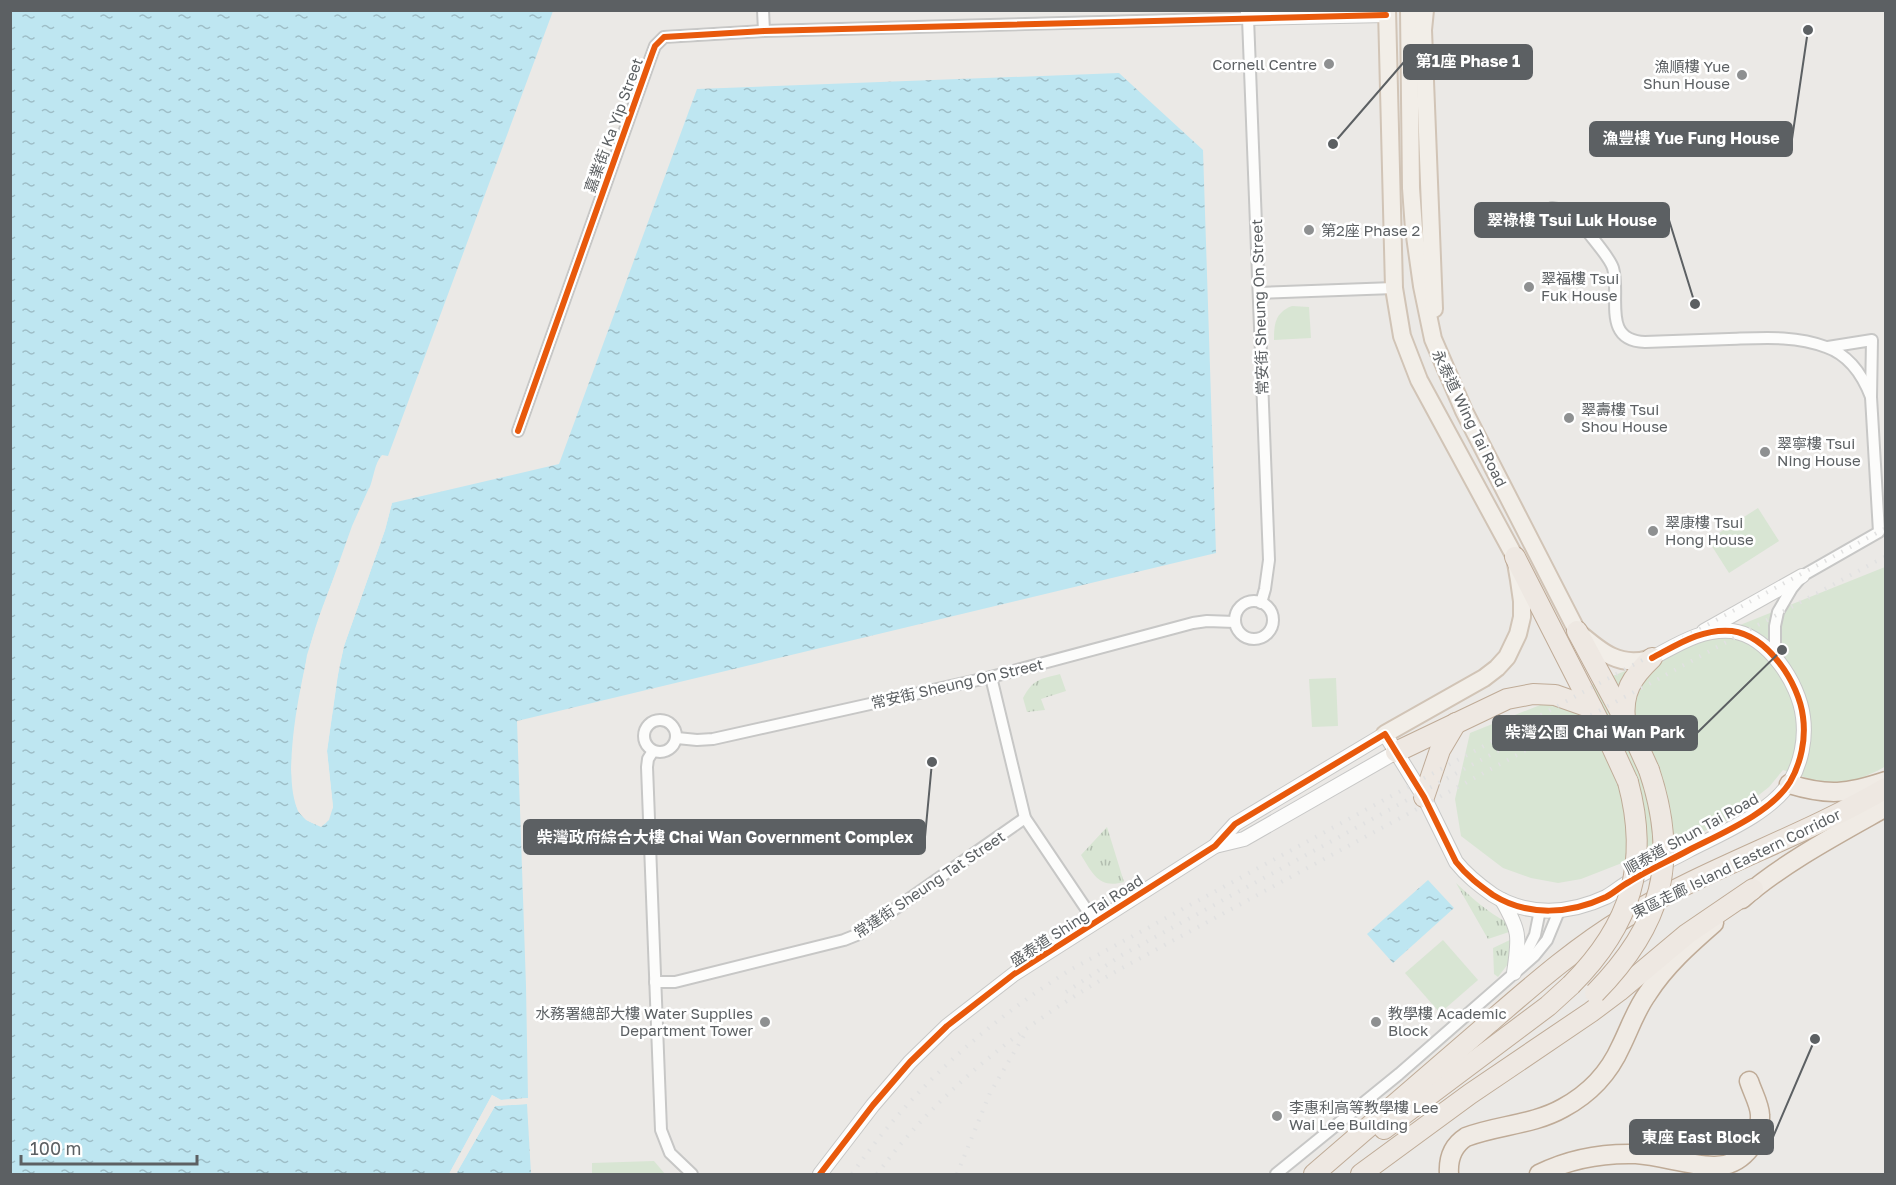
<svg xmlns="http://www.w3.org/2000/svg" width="1896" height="1185" viewBox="0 0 1896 1185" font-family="'Golos Text','Noto Sans TC',sans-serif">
<defs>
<pattern id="grass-tufts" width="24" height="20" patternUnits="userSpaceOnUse" patternTransform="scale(1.5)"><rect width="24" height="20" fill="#d8e5d3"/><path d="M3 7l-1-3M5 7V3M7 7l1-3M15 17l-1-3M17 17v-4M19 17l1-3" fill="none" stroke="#b2bdaf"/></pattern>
<pattern id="water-ripples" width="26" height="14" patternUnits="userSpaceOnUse" patternTransform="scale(1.5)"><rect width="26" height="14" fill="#bee6f1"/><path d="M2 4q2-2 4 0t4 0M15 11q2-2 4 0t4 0" fill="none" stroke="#9ebec7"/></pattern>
</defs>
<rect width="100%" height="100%" fill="#ebe9e6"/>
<!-- grass -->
<g fill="url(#grass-tufts)">
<path d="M1060 674 1066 691 1041 699 1045 710 1027 712 1023 698C1033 679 1040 679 1060 674Z"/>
<path d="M1107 827 1124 882C1099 889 1093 874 1081 855Z"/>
<path d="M1456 883C1473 899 1486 911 1508 923L1509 932 1488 939Z"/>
<path d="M1512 939 1511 960 1498 977 1494 974 1493 948Z"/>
</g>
<!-- park -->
<g fill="#d8e5d3">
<path d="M1292 306 1309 307 1311 338 1274 340C1274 324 1275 313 1292 306Z"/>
<path d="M1758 508 1779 541 1729 573 1708 540Z"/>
<path d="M1885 567 1886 766 1877 771 1838 788 1783 770 1769 787 1722 824 1581 879 1558 883 1531 878 1503 868 1461 836 1455 799 1470 733Z"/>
<path d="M1336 678 1338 726 1312 727 1309 679Z"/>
<path d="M1443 940 1478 980 1440 1013 1405 973Z"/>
<path d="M654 1161 665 1174H592V1163Z"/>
</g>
<!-- water -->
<g fill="url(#water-ripples)">
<path d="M10 11H553L388 456 382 455C374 464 374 478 369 489 361 507 353 524 347 543 337 572 324 600 315 629 303 667 279 777 299 812 304 820 313 824 321 826L326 823 333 807 327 751 337 679 344 646 385 530 392 503 559 464 697 89 1119 73 1203 150 1216 553 517 721 526 986 528 1098 501 1100 492 1095 449 1174H11Z"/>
<path d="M1428 880 1454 908 1393 963 1367 934Z"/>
<path d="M527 1104 531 1174H456L495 1106Z"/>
</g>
<!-- pier -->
<g fill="#ebe9e6">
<path d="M369 488 372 490 355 527 317 631 310 655 298 726 294 769 299 804 308 817 321 823 327 818 330 807V787L325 770 324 751 334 679 341 646 383 529 389 502 392 503 385 530 344 646 339 668 327 751 333 807 329 820 321 827 306 820 298 811 296 805 291 769 295 726 307 655 315 630 352 526Z"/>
<path d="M492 1095 501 1100 528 1098 527 1101 505 1102 527 1101V1104L495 1106 456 1174H453L493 1104 500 1102 493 1099 453 1174H449Z"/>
</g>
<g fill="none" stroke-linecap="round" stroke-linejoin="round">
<!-- minor casing -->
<g stroke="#c7c7c6" stroke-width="14">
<g id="minor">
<path d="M763 10 764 31"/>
<path d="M1552 208C1559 209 1565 210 1570 214 1579 220 1610 258 1613 268 1621 295 1601 341 1645 342 1673 341 1701 340 1729 339 1761 338 1795 335 1826 347 1849 355 1863 376 1871 397"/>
<path d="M1259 293 1394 288"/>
<path d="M518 431 652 54 655 46 664 37 764 31 1248 18 1269 560 1265 589 1261 603"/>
<circle cx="1254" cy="620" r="19"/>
<path d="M1779 662 1775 644V626L1778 612 1792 588 1802 576 1879 532 1871 397 1872 340 1828 347"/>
<path d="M991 677 1025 818 1095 922"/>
<circle cx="660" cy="736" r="16"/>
<path d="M677 738 697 740 713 739 991 677 1193 623 1207 621 1235 622"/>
<path d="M653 751 648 759 647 767 661 1130 670 1153 692 1174"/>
<path d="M1521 963 1535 935 1540 910"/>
<path d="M655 982H675L844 940 859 934 1025 818"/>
<path d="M1276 1174 1399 1074 1534 956 1547 940 1559 911"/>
</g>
</g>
<!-- tertiary casing -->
<g stroke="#c7c7c6" stroke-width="16">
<g id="tertiary">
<path d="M1248 10V18L1386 15"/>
<path d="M1704 631 1802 576"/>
<path d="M1215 846 1244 839 1396 752"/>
<path d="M1502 900C1521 933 1519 937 1514 973"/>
<path d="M820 1174 873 1105 910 1062 947 1026 1014 974 1215 846 1235 824 1385 734 1424 797 1456 862C1467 876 1479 885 1493 895 1528 917 1570 914 1606 897 1614 893 1621 886 1629 882 1648 870 1669 861 1689 850 1720 834 1771 813 1790 782 1801 763 1806 739 1803 717 1799 683 1768 636 1732 631 1702 628 1677 645 1652 658"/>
</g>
</g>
<!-- primary casing -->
<g stroke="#d1c4b6" stroke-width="20">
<g id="primary">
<path d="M1409 10 1411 188 1414 229 1422 286 1433 339 1464 411 1577 631C1600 651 1620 669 1652 658"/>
<path d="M1425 10 1423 30 1434 309"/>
<path d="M1385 734 1484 678 1497 668 1507 657 1518 634 1522 617V601L1519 580 1515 557 1419 380 1402 336 1394 288 1387 10"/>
</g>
</g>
<!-- trunk casing -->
<g stroke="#bfab97" stroke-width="21">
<g id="trunk">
<path d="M1789 784C1828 796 1847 794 1886 781"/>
<path d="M1742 899C1783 863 1838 834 1886 807"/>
<path d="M1449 1174C1448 1159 1452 1146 1466 1137 1497 1125 1533 1125 1563 1108 1589 1094 1609 1073 1621 1046 1630 1028 1636 1009 1648 993 1665 966 1690 944 1714 923"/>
<path d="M1539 1174C1569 1159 1603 1153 1636 1154 1662 1156 1687 1165 1713 1166 1741 1167 1761 1143 1760 1115 1760 1105 1752 1091 1749 1081"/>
</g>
</g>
<!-- motorway casing -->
<g stroke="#bfab97" stroke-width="22">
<g id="motorway">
<path d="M1515 557 1611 745 1628 782"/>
<path d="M1577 631 1635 739 1649 770"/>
<path d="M1625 720C1622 692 1632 677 1652 658"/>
<path d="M1396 752 1507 699 1533 694 1555 695 1592 708"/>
<path d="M1424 797 1440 750 1456 723"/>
<path d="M1384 1129 1548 1006 1571 985"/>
<path d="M1314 1174C1372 1124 1431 1073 1489 1023 1533 985 1576 947 1626 917 1709 867 1802 837 1886 788"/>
<path d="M1361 1174 1470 1094 1591 1012 1619 991 1687 934 1753 889"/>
</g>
</g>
<!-- minor -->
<use href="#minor" stroke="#fcfcfb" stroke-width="10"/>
<!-- tertiary -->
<use href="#tertiary" stroke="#fcfcfb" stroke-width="14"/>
<!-- primary -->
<use href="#primary" stroke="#f2eee8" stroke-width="16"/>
<!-- trunk -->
<use href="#trunk" stroke="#f0ebe5" stroke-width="18"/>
<!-- motorway -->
<use href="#motorway" stroke="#eee8e2" stroke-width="20"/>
<!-- rail -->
<g stroke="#e1e1e1" stroke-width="4" stroke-dasharray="1.5 8" stroke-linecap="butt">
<path d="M1066 992 1122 955 1536 730"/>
<path d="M852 1174C910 1091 984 1024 1070 970L1886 528"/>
<path d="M877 1174C942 1087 1027 1021 1122 968L1886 556"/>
<path d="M957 1174 990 1093 1026 1032"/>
</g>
<!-- motorway-bridge casing -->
<g stroke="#bfab97" stroke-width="22" stroke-linecap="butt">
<g id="motorway-bridge">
<path d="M1571 985C1631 925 1650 864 1628 782"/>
<path d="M1595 993C1662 925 1680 862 1649 770"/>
</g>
</g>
<!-- motorway-bridge -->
<use href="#motorway-bridge" stroke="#eee8e2" stroke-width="20"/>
<!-- cycleway casing -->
<g stroke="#fff" stroke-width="10">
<g id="cycleway">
<path d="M518 431 652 54 655 46 664 37 764 31 1386 15"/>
<path d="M820 1174 873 1105 910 1062 947 1026 1014 974 1215 846 1235 824 1385 734 1424 797 1456 862C1467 876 1479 885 1493 895 1528 917 1570 914 1606 897 1614 893 1621 886 1629 882 1648 870 1669 861 1689 850 1720 834 1771 813 1790 782 1801 763 1806 739 1803 717 1799 683 1768 636 1732 631 1702 628 1677 645 1652 658"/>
</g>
</g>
<!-- cycleway -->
<use href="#cycleway" stroke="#e8590c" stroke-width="6"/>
</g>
<!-- markers -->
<g fill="#8e9091" stroke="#fff" stroke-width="2">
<circle cx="1329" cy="64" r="6"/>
<circle cx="1742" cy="75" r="6"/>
<circle cx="1309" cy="230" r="6"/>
<circle cx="1529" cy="287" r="6"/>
<circle cx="1569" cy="418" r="6"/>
<circle cx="1765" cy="452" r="6"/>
<circle cx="1653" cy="531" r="6"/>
<circle cx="765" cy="1022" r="6"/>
<circle cx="1376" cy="1022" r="6"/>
<circle cx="1277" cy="1116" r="6"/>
</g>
<g text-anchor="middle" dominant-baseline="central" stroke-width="5" stroke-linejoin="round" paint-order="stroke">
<!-- poi labels -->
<g font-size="15" fill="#5c6063" stroke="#fff" text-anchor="start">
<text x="1317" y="64" text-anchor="end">Cornell Centre</text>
<text x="1730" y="66" text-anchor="end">漁順樓 Yue<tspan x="1730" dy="17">Shun House</tspan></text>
<text x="1321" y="230">第2座 Phase 2</text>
<text x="1541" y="278">翠福樓 Tsui<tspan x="1541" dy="17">Fuk House</tspan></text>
<text x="1581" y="409">翠壽樓 Tsui<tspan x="1581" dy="17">Shou House</tspan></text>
<text x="1777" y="443">翠寧樓 Tsui<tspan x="1777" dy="17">Ning House</tspan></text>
<text x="1665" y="522">翠康樓 Tsui<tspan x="1665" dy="17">Hong House</tspan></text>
<text x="753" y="1013" text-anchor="end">水務署總部大樓 Water Supplies<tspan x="753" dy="17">Department Tower</tspan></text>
<text x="1388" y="1013">教學樓 Academic<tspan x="1388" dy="17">Block</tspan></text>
<text x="1289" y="1107">李惠利高等教學樓 Lee<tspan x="1289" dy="17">Wai Lee Building</tspan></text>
</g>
<!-- street labels -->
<g font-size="15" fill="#5c6063" stroke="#fff">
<text transform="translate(613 125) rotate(-70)">嘉業街 Ka Yip Street</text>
<text transform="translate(1259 307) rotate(-92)">常安街 Sheung On Street</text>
<text transform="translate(1470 418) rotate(64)">永泰道 Wing Tai Road</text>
<text transform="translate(957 683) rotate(-13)">常安街 Sheung On Street</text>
<text transform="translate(1691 833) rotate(-29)">順泰道 Shun Tai Road</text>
<text transform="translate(1736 863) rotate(-26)">東區走廊 Island Eastern Corridor</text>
<text transform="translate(929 884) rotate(-34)">常達街 Sheung Tat Street</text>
<text transform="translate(1076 920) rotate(-33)">盛泰道 Shing Tai Road</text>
</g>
</g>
<!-- callouts -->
<path fill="none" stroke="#5c6063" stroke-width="2" d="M1333 144L1404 62M1808 30L1792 139M1695 304L1669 220M1782 650L1697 733M932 762L925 837M1815 1039L1773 1137"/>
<g fill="#5c6063" stroke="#fff" stroke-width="2">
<circle cx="1333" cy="144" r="6"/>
<circle cx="1808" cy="30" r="6"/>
<circle cx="1695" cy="304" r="6"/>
<circle cx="1782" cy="650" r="6"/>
<circle cx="932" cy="762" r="6"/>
<circle cx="1815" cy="1039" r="6"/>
</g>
<g fill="#5c6063" stroke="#5c6063" stroke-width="2">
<rect x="1404" y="45" width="128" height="34" rx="6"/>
<rect x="1590" y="122" width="202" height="34" rx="6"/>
<rect x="1475" y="203" width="194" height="34" rx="6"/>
<rect x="1493" y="716" width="204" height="34" rx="6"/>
<rect x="524" y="820" width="401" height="34" rx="6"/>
<rect x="1630" y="1120" width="143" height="34" rx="6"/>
</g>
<g font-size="16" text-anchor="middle" font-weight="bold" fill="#fff">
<text x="1468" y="67">第1座 Phase 1</text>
<text x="1691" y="144">漁豐樓 Yue Fung House</text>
<text x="1572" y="226">翠祿樓 Tsui Luk House</text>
<text x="1595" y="738">柴灣公園 Chai Wan Park</text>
<text x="725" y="843">柴灣政府綜合大樓 Chai Wan Government Complex</text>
<text x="1701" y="1143">東座 East Block</text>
</g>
<!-- border -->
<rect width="1896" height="1185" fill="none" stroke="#5c6063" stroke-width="24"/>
<!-- scale -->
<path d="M21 1155v9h176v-9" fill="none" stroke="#5c6063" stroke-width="3"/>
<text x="30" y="1155" font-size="18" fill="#5c6063" stroke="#ffffff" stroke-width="4.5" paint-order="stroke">100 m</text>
</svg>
